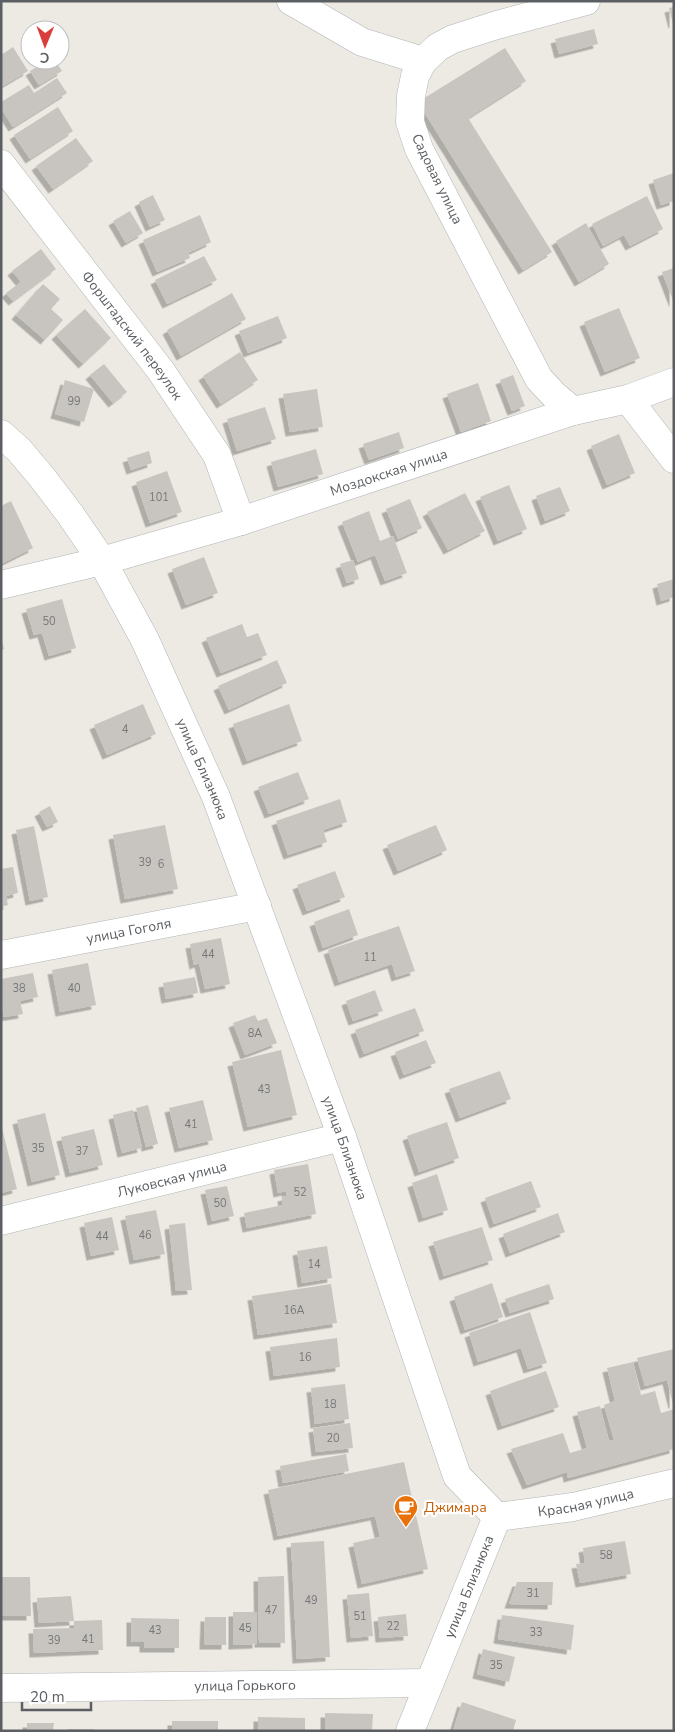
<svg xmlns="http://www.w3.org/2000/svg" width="675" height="1732" viewBox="0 0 675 1732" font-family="'Nunito Sans',sans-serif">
<defs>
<filter id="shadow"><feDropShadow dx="-4.5" dy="4.5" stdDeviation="0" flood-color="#0004"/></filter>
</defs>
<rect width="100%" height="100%" fill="#edeae3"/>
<!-- building -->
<g fill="#c8c5c0" filter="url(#shadow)">
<path d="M674 7V23L673 24 669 8Z"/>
<path d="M594 29 598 44 559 54 555 39Z"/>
<path d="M13 47 28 71 1 87V55Z"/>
<path d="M505 48 526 81 468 118 552 252 523 270 418 102Z"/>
<path d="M49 60H55L62 71 39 85 30 71Z"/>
<path d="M57 78 67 93 13 127 1 108V102L29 85 34 93Z"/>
<path d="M58 107 73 131 30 159 14 135Z"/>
<path d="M76 138 93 161 53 189 36 166Z"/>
<path d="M674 173V201L661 205 653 180Z"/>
<path d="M153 195 165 220 150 227 139 202Z"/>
<path d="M647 196 663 229 630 246 624 235 603 246 592 224Z"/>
<path d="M130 211 143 233 126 243 113 221Z"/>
<path d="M200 215 211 242 188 253 190 258 157 272 143 240Z"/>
<path d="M586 223 609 264 579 282 556 241Z"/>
<path d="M41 249 56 269 13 301 6 293 21 282 12 271Z"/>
<path d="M204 256 217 280 167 304 155 280Z"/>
<path d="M674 268V303L662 272Z"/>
<path d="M43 284 60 299 51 309 63 320 45 340 16 315Z"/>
<path d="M232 293 246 319 181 356 167 330Z"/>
<path d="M619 308 640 358 605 372 584 322Z"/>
<path d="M85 309 111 338 83 364 56 335Z"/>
<path d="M278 316 287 338 248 353 239 331Z"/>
<path d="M240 352 258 380 221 404 203 376Z"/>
<path d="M104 364 127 392 113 403 90 375Z"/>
<path d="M513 375 525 406 512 411 500 380Z"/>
<path d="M65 380 94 389 84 422 55 414Z"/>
<path d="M478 383 491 421 461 432 447 394Z"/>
<path d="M317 389 323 427 290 432 283 394Z"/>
<path d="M265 407 276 439 237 451 227 419Z"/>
<path d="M399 432 404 448 369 460 363 444Z"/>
<path d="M619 434 635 473 607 485 591 446Z"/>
<path d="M316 449 323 474 278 487 271 462Z"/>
<path d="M149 451 152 463 131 470 127 458Z"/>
<path d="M167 471 182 512 150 523 136 482Z"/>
<path d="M509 485 527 529 498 541 480 497Z"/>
<path d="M560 487 570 511 545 521 536 496Z"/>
<path d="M465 493 485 531 448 550 427 512Z"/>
<path d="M410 499 422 528 398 539 386 509Z"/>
<path d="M11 501 33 548 1 564V506Z"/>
<path d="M369 511 380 541 393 536 407 573 385 581 375 555 358 562 342 522Z"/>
<path d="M204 557 218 593 186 605 172 569Z"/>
<path d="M353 560 359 579 347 583 340 564Z"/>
<path d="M674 579V597L661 601 657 584Z"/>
<path d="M62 599 76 648 49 656 42 633 34 635 26 609Z"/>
<path d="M242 624 247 637 258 633 267 655 221 673 206 638Z"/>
<path d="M1 637 4 649 1 650Z"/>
<path d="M277 660 287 683 229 710 218 686Z"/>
<path d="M143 704 156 734 107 755 94 725Z"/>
<path d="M289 704 302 741 247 761 233 724Z"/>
<path d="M298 772 309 799 269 814 258 787Z"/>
<path d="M340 799 347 822 323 830 327 842 288 855 276 821Z"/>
<path d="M50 806 58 822 47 827 39 812Z"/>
<path d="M165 825 178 889 125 899 113 835Z"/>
<path d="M436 825 447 850 398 871 387 845Z"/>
<path d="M34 826 48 897 30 901 16 830Z"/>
<path d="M13 867 18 893 6 896 8 905 1 907V869Z"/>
<path d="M335 871 345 897 307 911 297 885Z"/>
<path d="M349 909 358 935 323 948 314 922Z"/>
<path d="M399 926 415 971 396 977 392 964 339 982 328 950Z"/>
<path d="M221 938 230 984 205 989 199 963 194 965 190 944Z"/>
<path d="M88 963 96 1005 60 1012 52 970Z"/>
<path d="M33 973 38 997 20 1001 23 1014 4 1017 1 1002V979Z"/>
<path d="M195 977 198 993 166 999 163 983Z"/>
<path d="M375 990 383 1011 353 1021 346 1001Z"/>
<path d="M415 1008 424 1031 364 1054 355 1030Z"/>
<path d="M255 1015 258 1021 267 1018 277 1043 245 1055 233 1023Z"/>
<path d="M426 1040 436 1063 404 1075 395 1052Z"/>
<path d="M281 1050 297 1115 248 1127 232 1062Z"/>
<path d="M500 1071 511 1099 460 1118 449 1089Z"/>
<path d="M203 1100 213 1140 179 1148 169 1108Z"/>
<path d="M148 1105 158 1144 146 1147 136 1108Z"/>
<path d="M133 1110 142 1148 122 1153 113 1115Z"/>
<path d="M45 1113 60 1175 32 1182 17 1120Z"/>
<path d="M447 1122 459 1158 419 1172 407 1136Z"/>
<path d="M2 1128 17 1189 1 1193V1129Z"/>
<path d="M94 1129 103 1165 70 1173 61 1137Z"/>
<path d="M308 1164 316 1214 247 1228 244 1213 283 1205 282 1197 287 1196 286 1191 278 1193 274 1170Z"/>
<path d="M437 1174 448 1210 423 1218 412 1183Z"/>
<path d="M531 1181 541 1207 494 1224 485 1198Z"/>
<path d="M227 1186 234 1216 212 1221 205 1190Z"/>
<path d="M156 1210 165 1254 134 1260 125 1216Z"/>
<path d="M558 1213 565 1232 510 1253 503 1234Z"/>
<path d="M112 1217 119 1250 91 1256 84 1223Z"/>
<path d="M185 1223 192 1290 176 1291 169 1225Z"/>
<path d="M482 1227 493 1260 444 1276 433 1242Z"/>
<path d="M327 1246 332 1278 302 1283 297 1251Z"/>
<path d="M492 1283 503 1317 465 1330 454 1297Z"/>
<path d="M331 1284 337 1323 258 1335 252 1296Z"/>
<path d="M549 1284 554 1299 510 1313 505 1299Z"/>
<path d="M530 1312 547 1363 528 1369 521 1348 478 1362 469 1333Z"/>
<path d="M337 1338 340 1367 274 1376 270 1347Z"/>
<path d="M674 1349V1404H673L667 1380 645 1386 637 1358Z"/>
<path d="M633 1362 641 1395 655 1391 661 1413 674 1409V1449L568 1478 567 1472 527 1485 511 1449 563 1433 570 1453 587 1448 577 1412 600 1406 609 1441 614 1440 604 1405 615 1401 607 1368Z"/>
<path d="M546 1371 559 1407 502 1426 490 1391Z"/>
<path d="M345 1384 349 1419 315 1424 311 1388Z"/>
<path d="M350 1423 353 1448 316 1452 313 1428Z"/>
<path d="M346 1454 349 1471 283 1483 280 1466Z"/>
<path d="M404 1462 428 1569 362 1584 353 1543 380 1537 375 1516 278 1536 268 1490Z"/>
<path d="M324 1541 330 1657 297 1659 291 1543Z"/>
<path d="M625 1541 631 1574 580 1583 576 1564 585 1563 583 1548Z"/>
<path d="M284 1576 285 1643H259L258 1577Z"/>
<path d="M1 1577H30L31 1616H2Z"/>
<path d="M517 1582H553L552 1605 509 1604Z"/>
<path d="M369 1593 373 1636 351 1638 347 1595Z"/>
<path d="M71 1596 74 1621 39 1623 37 1598Z"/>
<path d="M233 1612H257V1644L233 1645Z"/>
<path d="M406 1614 408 1636 380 1638 378 1617Z"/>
<path d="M502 1615 574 1625 571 1650 498 1639Z"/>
<path d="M205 1617H226V1645H204Z"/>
<path d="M131 1618 179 1619V1648H144V1642H131Z"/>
<path d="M102 1620 103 1650 34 1653 33 1629 74 1628V1621Z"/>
<path d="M483 1649 515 1657 509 1682 477 1674Z"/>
<path d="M462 1702 516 1720 513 1731H453Z"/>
<path d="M325 1713 373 1714 372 1731H325Z"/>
<path d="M258 1717 305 1718V1731H258Z"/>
<rect x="172" y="1721" width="46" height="10"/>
<path d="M27 1723H54L53 1731H27Z"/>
<rect x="68" y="1729" width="26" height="2"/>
</g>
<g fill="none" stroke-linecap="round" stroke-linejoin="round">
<!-- minor casing -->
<g stroke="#b1b4b7" stroke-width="29">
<g id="minor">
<path d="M291 1 362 42 423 61"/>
<path id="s1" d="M1 164 161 371 217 455 241 521"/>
<path d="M628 399 674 459"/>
<path d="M573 411 555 396 539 379 419 149 410 122 411 96 415 76 423 61 438 47 453 39 497 25 586 1"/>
<path id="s2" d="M1 585 102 561 241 521 573 411 628 399 674 382"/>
<path id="s3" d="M1 955 257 906"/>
<path id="s4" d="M1 1221 342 1137"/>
<path id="s5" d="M1 1688 429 1683"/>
</g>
</g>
<!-- tertiary casing -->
<g stroke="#b1b4b7" stroke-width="29">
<g id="tertiary">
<path id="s6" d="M1 434 19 450 41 476 70 514 102 561 145 640 216 797 342 1137 457 1476 497 1517"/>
<path id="s7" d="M497 1517 573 1507 674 1483"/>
<path id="s8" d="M410 1731 497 1517"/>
</g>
</g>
<!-- minor -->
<use href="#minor" stroke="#fff" stroke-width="28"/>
<!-- tertiary -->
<use href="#tertiary" stroke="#fff" stroke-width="28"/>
</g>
<!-- icons -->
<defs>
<g id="cafe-pin" transform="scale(1.25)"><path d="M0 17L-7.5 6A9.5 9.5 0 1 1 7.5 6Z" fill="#e8710a" stroke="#fff"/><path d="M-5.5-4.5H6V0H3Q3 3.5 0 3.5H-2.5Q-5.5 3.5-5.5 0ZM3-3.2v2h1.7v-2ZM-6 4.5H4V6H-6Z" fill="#fff"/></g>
</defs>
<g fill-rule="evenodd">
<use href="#cafe-pin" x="406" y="1507"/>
</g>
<g text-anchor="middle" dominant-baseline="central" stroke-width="4.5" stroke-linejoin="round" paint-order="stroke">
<!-- number labels -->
<g font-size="11" fill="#76787a">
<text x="74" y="401">99</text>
<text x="159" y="497">101</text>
<text x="49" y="621">50</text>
<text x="125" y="729">4</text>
<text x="145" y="862">39</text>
<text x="161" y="864">6</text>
<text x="208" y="954">44</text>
<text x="370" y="957">11</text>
<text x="19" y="988">38</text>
<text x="74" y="988">40</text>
<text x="255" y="1033">8А</text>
<text x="264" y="1089">43</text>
<text x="191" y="1124">41</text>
<text x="38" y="1148">35</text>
<text x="82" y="1151">37</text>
<text x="300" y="1192">52</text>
<text x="220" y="1203">50</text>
<text x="145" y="1235">46</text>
<text x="102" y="1236">44</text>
<text x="314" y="1264">14</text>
<text x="294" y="1310">16А</text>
<text x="305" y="1357">16</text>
<text x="330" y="1404">18</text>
<text x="333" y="1438">20</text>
<text x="606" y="1555">58</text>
<text x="533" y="1593">31</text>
<text x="311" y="1600">49</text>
<text x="271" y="1610">47</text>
<text x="360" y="1616">51</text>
<text x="393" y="1626">22</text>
<text x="245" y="1628">45</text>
<text x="155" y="1630">43</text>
<text x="536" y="1632">33</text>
<text x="88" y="1639">41</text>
<text x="54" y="1640">39</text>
<text x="496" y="1665">35</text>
</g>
<!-- street labels -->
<g font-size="14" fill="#5b5f63" stroke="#fff">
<text transform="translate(437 179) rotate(64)">Садовая улица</text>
<text stroke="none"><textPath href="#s1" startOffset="216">Форштадский переулок</textPath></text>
<text stroke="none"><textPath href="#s2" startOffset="404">Моздокская улица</textPath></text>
<text stroke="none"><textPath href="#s6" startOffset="394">улица Близнюка</textPath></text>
<text stroke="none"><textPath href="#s3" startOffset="130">улица Гоголя</textPath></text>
<text stroke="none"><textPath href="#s6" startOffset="799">улица Близнюка</textPath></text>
<text stroke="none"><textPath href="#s4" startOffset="176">Луковская улица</textPath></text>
<text stroke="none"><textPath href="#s7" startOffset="90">Красная улица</textPath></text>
<text stroke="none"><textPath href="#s8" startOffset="156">улица Близнюка</textPath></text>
<text stroke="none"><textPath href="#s5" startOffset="244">улица Горького</textPath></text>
</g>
<!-- food labels -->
<g font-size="14" fill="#c56008" stroke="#fff" text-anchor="start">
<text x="424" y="1507">Джимара</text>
</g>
</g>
<!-- border -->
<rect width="675" height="1732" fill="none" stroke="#5b5f63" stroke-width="5"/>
<!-- north arrow -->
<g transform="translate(45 45) rotate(181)"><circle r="24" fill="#ffffff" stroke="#bdbfc1"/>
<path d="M0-4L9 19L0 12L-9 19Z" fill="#da3e3c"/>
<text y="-8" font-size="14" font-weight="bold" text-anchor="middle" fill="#5b5f63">С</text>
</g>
<!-- scale -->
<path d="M22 1702v8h69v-8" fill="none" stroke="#5b5f63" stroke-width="2.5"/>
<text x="30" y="1702" font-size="15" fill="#5b5f63" stroke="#ffffff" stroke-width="4" paint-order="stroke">20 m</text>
</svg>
